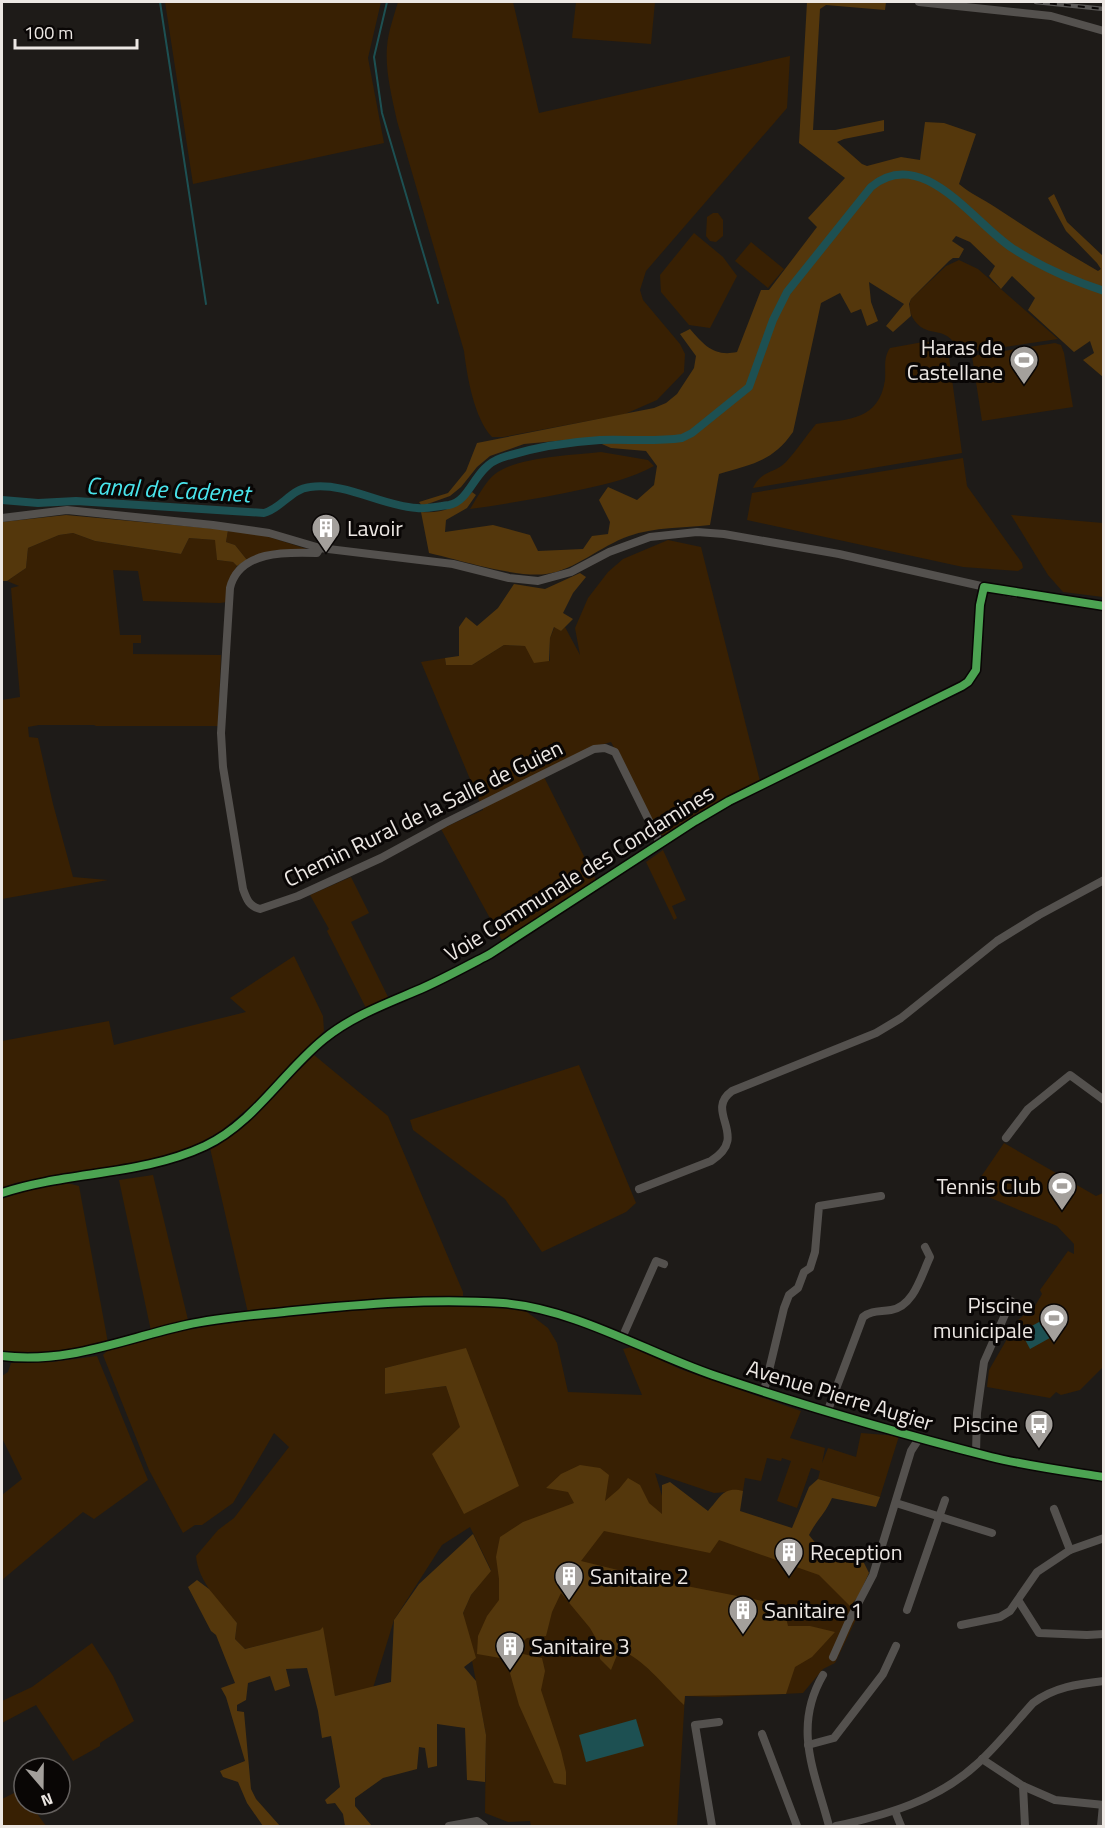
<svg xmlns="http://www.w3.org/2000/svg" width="1105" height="1828" viewBox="0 0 1105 1828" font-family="'Titillium Web',sans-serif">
<rect width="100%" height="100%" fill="#1e1b18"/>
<!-- green -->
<g fill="#382003" fill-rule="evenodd">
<path d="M165 2H381L368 58 384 143 193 184Z"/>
<path d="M398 2H513L539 113 790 56 787 108 646 271 640 290 643 300 680 344 685 354 684 372 657 400 625 414 503 437H492C474 418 467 376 464 351L397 121C392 97 385 71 387 47 388 32 394 16 398 2Z"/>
<path d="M576 2H655L651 44 572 38Z"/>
<path d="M713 213H718L723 220V236L716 242 710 241 706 236 707 217Z"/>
<path d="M694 233 723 257 737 276 710 328 689 325 661 292 660 275Z"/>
<path d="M751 242 784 269 768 288 735 261Z"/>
<path d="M959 260 978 269 1058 339 959 354C957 345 953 339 945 335 940 332 933 332 927 330 915 326 906 311 911 299L946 266Z"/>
<path d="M923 342H937L946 351 949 357 962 453 753 488C761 470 774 474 786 462 797 450 806 436 816 424 849 419 879 420 885 380 886 369 883 358 890 348Z"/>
<path d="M1055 343 1061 345 1064 353 1073 407 982 421 972 356Z"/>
<path d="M601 452 648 460 654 466C632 478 607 484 584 489 546 497 508 504 470 509 477 498 485 482 495 474 516 457 573 455 601 452Z"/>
<path d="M963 458 967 486 1022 563 1023 568 1018 571 963 567 747 520 752 493Z"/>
<path d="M1011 515 1103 523V597L1063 592 1048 575Z"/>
<path d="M228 530 266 536 310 550H276L247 560 235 545 226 542Z"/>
<path d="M73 533 95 541 181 554 189 538 216 540 217 560 233 562 237 566 228 585 227 602 220 603 143 601 138 571 113 570 120 635H141V643H133V654L221 655 218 726H96L94 725H39L28 727 29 737 38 738 53 804 73 877 108 880 2 899V700L20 697 11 588 19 586 7 581 26 568 28 548 59 535Z"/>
<path d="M668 540 701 547 760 781 726 799 665 837 660 834 611 742 593 747 480 803 421 662 445 658 446 665H472L504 645 525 646 550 661V638L555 626 561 631 565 627 580 655 575 628 588 598 608 572 623 559Z"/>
<path d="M544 777 596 880 503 942 441 829 483 810V808Z"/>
<path d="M663 850 686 900 672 906 677 918 674 920 646 862Z"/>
<path d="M351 877 369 913 351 922 389 999 366 1008 327 931 329 929 310 895Z"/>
<path d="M294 956 323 1016 324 1031 254 1103 221 1131 185 1151 151 1161 15 1183 2 1189V1041L109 1021 114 1045 246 1012 230 998Z"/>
<path d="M314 1055 388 1116 463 1292V1297L396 1298 248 1313 210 1148 233 1134Z"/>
<path d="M579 1065 636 1203 626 1212 542 1252 505 1199 413 1130 410 1120Z"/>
<path d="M1004 1143 1096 1196 1103 1193V1367L1080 1390 1061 1395 1056 1392 1050 1398 987 1387 989 1370 1018 1320 1035 1306 1042 1294 1040 1290 1068 1251 1074 1254V1244L1057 1226 972 1190Z"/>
<path d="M153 1175 188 1320 151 1331 119 1180Z"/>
<path d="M63 1182 79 1186 108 1343 42 1353 2 1352V1197L14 1192Z"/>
<path d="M462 1305 523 1309 548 1328 557 1343 568 1392 642 1395 623 1349 632 1347 680 1369 801 1411 790 1438 825 1448 822 1463 828 1448 856 1457 861 1433 899 1436 880 1497 818 1479 820 1471 811 1468 797 1508 777 1501 791 1461 782 1458 781 1461 767 1458 761 1481 745 1478 743 1491 714 1493 655 1473 667 1512 828 1576 850 1597 859 1613 835 1663 823 1669 803 1693 716 1697 685 1696 677 1826H531L530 1821 508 1822 485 1813 486 1735 463 1613 471 1595 491 1570 470 1527 442 1545 394 1620 373 1688 335 1696 321 1630 245 1649 235 1639 237 1623C221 1604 198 1582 196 1556L218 1530 234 1518 289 1447 274 1433 233 1503 202 1525H195L183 1533 149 1470 103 1355 107 1351C135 1343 163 1333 191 1328 280 1311 372 1307 462 1305ZM466 1349 463 1513 461 1427 446 1386 385 1394V1368Z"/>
<path d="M97 1356 148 1480 94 1519 83 1512 2 1580V1495L22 1479 2 1438V1376L8 1372 11 1363 52 1362Z"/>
<path d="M92 1643 113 1676 134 1721 100 1743V1746L73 1761 36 1705 2 1723V1701L32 1687Z"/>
<path d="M20 1790 24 1795V1804H30L46 1826H2V1799Z"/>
</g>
<!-- forest -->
<g fill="#54370c">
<path d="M807 2H886L885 10 826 5 820 9 813 130H835L884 120V131L844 139 837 142 862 164 867 166 901 157 920 160 925 122 944 123 976 134 959 184C972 195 982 198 995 207 1028 229 1063 251 1098 271L1101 269 1097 263 1066 231 1048 198 1054 194 1067 222 1103 256V377L1083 360 1094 353 1090 341 1074 352 1028 310 1035 298 1012 276 1001 289 989 276 995 266 970 242 956 236 952 241 964 249 959 258H953L949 261 911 299 909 304 911 316 893 332 886 326 904 304 869 282 871 302 878 321 867 326 861 309 851 313 840 293 821 303 793 432C772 462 752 464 719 474L710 525C684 528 654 527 629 536 600 546 576 570 546 574 517 578 459 560 429 553L421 512C442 514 457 507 472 492L476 495 467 508 446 520 445 532 493 525 530 535 538 551 583 549 592 536 608 534 610 522 599 500 608 487 637 500 654 485 657 466 646 451 611 448 588 438 524 444 490 456 477 467 461 487 450 496 422 506 419 502 448 493 466 471 477 443 654 408 666 403 677 394 694 368 696 356 680 334 690 329C704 345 714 357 737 352L761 290H769L817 227 808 218 845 178 799 143Z"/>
<path d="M66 515 228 530 226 542 235 545 247 560 237 566 233 562 217 560 215 540 189 538 181 554 95 541 73 533 59 535 28 548 26 568 7 581H2V522Z"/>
<path d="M580 573 586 577 573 593 563 613 573 619 561 631 554 627 550 638 549 661 534 663 525 646 504 645 472 665H446L445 658 459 656V627L466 617 477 626 498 608 514 584 545 589Z"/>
<path d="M466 1348 519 1486 464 1514 432 1454 460 1427 446 1386 385 1394V1368Z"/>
<path d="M580 1465 600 1468 609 1475 605 1501 619 1489 628 1478 640 1485 649 1503 662 1514V1485L670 1482 708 1511C720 1498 723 1486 743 1491L740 1511 792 1528 809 1487 818 1479 880 1497 876 1507 832 1498C825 1514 816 1521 809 1535 829 1560 831 1556 860 1555L869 1573 858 1597 850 1606 819 1575 719 1540 710 1553 604 1531 581 1561 671 1583 783 1605 788 1626H810L835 1632 812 1657 795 1667 786 1694 685 1696 684 1705C666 1688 647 1663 625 1652L617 1655 611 1670 600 1659 598 1642 590 1628 561 1593 552 1612 546 1636 527 1638 516 1648 523 1654 542 1658 545 1671 541 1690 561 1751 566 1772V1785L554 1783 519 1705 506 1659 477 1654 478 1636 487 1616 499 1600V1579L496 1557 500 1537 523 1522 574 1503 568 1492 546 1488 561 1474Z"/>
<path d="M473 1534 491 1571 471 1595 463 1613 476 1658 464 1667 476 1681 486 1735 485 1782 467 1780 465 1728 437 1724V1766L428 1768 425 1748 419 1747 417 1769 383 1778 355 1798V1806L372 1826H345L343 1814 335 1803 327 1804 325 1800 340 1787 331 1736 322 1738 318 1711 307 1668 286 1669 290 1686 275 1691 270 1676 248 1683 246 1700 237 1705V1711L244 1712 251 1789 256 1799 280 1826H263L247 1803 238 1782 223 1777 220 1771 245 1761 226 1697 221 1688 235 1683 216 1635 211 1631 188 1587 197 1580 209 1589 237 1623 235 1639 245 1649 320 1630 323 1627 335 1696 391 1682 394 1620 419 1584Z"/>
</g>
<!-- water -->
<g fill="#1d5052">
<path d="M1048 1317 1057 1334 1030 1349 1021 1332Z"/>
<path d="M636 1719 644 1746 586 1762 579 1735Z"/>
</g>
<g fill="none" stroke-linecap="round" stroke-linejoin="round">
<!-- stream -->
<g stroke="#1d5052" stroke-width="2">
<path d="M160 2 206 304"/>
<path d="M387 2 374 57 382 113 438 303"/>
</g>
<!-- canal -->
<path stroke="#1d5052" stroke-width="8" d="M2 500 38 503 76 501 264 513C282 508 291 489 310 487 347 482 381 506 417 508 427 509 439 506 449 505 471 501 474 467 501 458 531 448 569 442 600 440 627 439 655 442 682 438L692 433 749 387 773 320 787 292 871 187C922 144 974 223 1012 248 1041 267 1071 280 1104 291"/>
<!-- street -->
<g stroke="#54514e" stroke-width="8">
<path d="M919 2 1051 16 1104 31"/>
<path d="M2 518 67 510 213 525 269 533 320 548 453 564 509 578 538 581 571 572 609 552 650 537 697 532 724 534 839 554 1012 593 1104 606"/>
<path d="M320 548 317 553C287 552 239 550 230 588L221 733 223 767 243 889C247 900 249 906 260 909L298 896 381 858 445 823 594 749 605 748 615 752 660 843"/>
<path d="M1006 1138 1028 1109 1070 1075 1104 1100"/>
<path d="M639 1189 711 1161C751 1136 703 1112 732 1091L876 1033 901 1018 997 941 1039 915 1104 880"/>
<path d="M2 1193C68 1171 141 1176 205 1146 254 1123 283 1072 324 1039 353 1015 391 1002 425 987 447 977 469 965 490 954L695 821 729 801 962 686 968 682 976 670 980 605 984 587"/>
<path d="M622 1338 656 1261 664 1264"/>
<path d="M2 1356C68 1364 123 1339 186 1325 221 1317 257 1315 293 1311 363 1304 433 1298 503 1303 575 1309 646 1352 713 1375 804 1406 898 1433 991 1457 1028 1466 1066 1471 1104 1477"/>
<path d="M764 1391 784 1308 789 1295 798 1288 804 1272 810 1268 815 1252 819 1206 881 1196"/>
<path d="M828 1410 863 1317C872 1310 880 1312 891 1310 914 1306 921 1276 930 1257L925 1247"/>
<path d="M976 1453 977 1413 984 1362 1011 1301"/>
<path d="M896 1503 992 1533"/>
<path d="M1054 1509 1070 1550"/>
<path d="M1018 1600 1039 1633 1087 1635 1104 1634"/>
<path d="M907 1610 945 1500"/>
<path d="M961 1625 1000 1617 1010 1611 1037 1572 1070 1550 1104 1538"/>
<path d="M833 1657 849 1621 873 1575 911 1451 920 1437"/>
<path d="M823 1675C792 1728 815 1773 829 1826"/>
<path d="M762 1734 797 1826"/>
<path d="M808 1745 834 1738 883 1674 896 1646"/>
<path d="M982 1759 1023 1786 1055 1800 1104 1805"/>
<path d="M1023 1786 1025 1826"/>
<path d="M895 1811 901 1826"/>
<path d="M449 1826 477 1821 484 1826"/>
<path d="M712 1826 695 1725 719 1722"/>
<path d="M836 1826C887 1815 938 1800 977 1764 997 1746 1015 1723 1033 1703 1054 1687 1078 1684 1104 1681"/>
<path d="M1101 1826 1103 1805"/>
</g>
<!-- rail casing -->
<g stroke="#5a5856" stroke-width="4.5">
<path id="rail" d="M1036 2 1104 9"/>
</g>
<!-- rail -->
<use href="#rail" stroke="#090605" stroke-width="2" stroke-dasharray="7" stroke-linecap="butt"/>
<!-- cycleway casing -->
<g stroke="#090605" stroke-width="11">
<g id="cycleway">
<path d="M2 1193C68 1171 141 1176 205 1146 254 1123 283 1072 324 1039 353 1015 391 1002 425 987 447 977 469 965 490 954L695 821 729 801 962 686 968 682 976 670 980 605 984 587 1104 606"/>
<path d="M2 1356C68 1364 123 1339 186 1325 221 1317 257 1315 293 1311 363 1304 433 1298 503 1303 575 1309 646 1352 713 1375 804 1406 898 1433 991 1457 1028 1466 1066 1471 1104 1477"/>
</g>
</g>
<!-- cycleway -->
<use href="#cycleway" stroke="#4ca352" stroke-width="8"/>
</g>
<!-- icons -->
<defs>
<g id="stadium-pin" transform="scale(1.5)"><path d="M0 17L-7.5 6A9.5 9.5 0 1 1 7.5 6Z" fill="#a4a09c" stroke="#090605"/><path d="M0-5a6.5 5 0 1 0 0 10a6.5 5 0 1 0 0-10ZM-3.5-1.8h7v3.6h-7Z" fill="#fff"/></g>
<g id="building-pin" transform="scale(1.5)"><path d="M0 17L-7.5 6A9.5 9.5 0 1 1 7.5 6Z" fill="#a4a09c" stroke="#090605"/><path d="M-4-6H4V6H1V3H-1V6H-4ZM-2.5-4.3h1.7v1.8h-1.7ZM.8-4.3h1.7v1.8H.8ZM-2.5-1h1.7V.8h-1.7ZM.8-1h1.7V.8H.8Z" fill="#fff"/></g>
<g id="bus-pin" transform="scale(1.5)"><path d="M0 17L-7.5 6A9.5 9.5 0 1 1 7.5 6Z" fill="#a4a09c" stroke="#090605"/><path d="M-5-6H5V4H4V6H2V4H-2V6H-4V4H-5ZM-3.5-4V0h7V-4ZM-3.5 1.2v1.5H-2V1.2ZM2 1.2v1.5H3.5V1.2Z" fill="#fff"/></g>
</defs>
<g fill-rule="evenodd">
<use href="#stadium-pin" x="1024" y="360"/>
<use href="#building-pin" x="326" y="528"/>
<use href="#stadium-pin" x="1062" y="1186"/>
<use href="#stadium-pin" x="1054" y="1318"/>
<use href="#bus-pin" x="1039" y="1424"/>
<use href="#building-pin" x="789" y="1552"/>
<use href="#building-pin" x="569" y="1576"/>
<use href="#building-pin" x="743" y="1610"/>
<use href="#building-pin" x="510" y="1646"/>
</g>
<g text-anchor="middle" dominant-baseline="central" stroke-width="6" stroke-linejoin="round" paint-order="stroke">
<!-- poi labels -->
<g font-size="22" fill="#ece7e3" stroke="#090605" text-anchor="start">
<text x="1003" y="347" text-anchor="end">Haras de<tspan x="1003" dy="25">Castellane</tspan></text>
<text x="347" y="528">Lavoir</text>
<text x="1041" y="1186" text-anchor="end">Tennis Club</text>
<text x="1033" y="1305" text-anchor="end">Piscine<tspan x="1033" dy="25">municipale</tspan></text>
<text x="1018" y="1424" text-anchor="end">Piscine</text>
<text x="810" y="1552">Reception</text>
<text x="590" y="1576">Sanitaire 2</text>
<text x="764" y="1610">Sanitaire 1</text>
<text x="531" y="1646">Sanitaire 3</text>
</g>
<!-- street labels -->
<g font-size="22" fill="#ece7e3" stroke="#090605">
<text transform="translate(423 813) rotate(-26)">Chemin Rural de la Salle de Guien</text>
<text transform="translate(579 873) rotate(-32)">Voie Communale des Condamines</text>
<text transform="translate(840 1395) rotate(17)">Avenue Pierre Augier</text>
</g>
<!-- water labels -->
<g font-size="24" font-style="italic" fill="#49e4ec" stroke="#090605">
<text transform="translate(168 489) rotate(3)">Canal de Cadenet</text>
</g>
</g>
<!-- border -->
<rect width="1105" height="1828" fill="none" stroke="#ece7e3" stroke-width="6"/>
<!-- north arrow -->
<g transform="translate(42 1786) rotate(160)"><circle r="28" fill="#090605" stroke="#64605e" stroke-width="1.5"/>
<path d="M0-4.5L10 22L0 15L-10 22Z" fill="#a4a09c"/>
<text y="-9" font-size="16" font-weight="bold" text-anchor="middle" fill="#ece7e3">N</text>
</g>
<!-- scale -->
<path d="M15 39v9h122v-9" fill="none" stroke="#ece7e3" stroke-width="3"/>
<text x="24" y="39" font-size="18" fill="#ece7e3" stroke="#090605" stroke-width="4.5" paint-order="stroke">100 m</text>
</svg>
